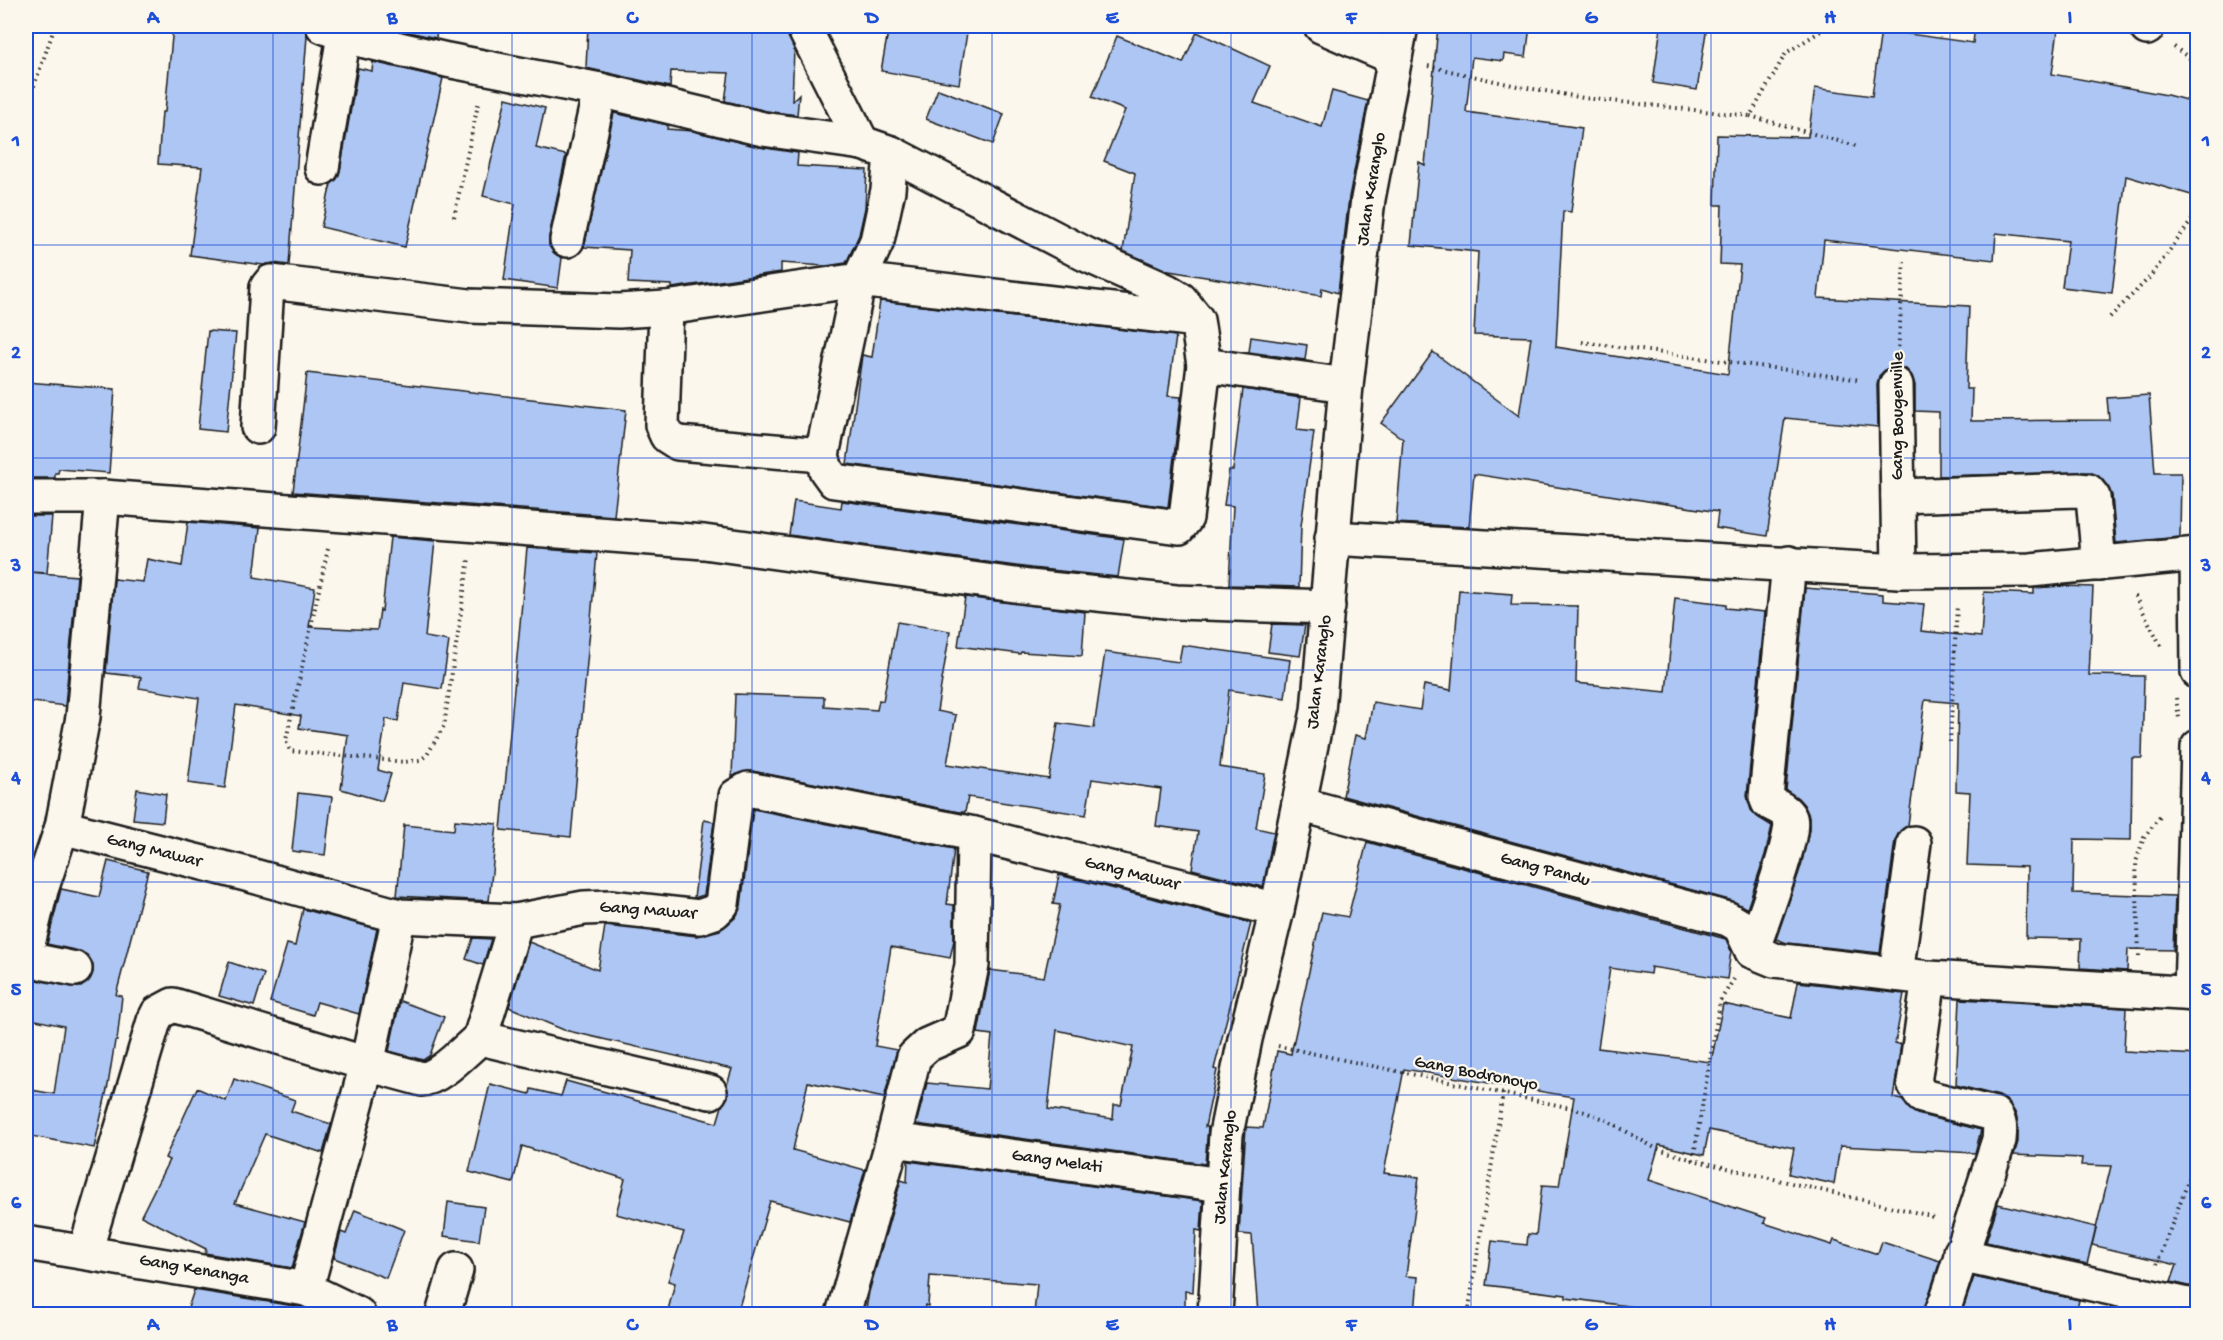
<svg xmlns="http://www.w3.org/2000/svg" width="2223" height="1340" viewBox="0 0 2223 1340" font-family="'Gochi Hand',sans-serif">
<rect width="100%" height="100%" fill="#fbf7ec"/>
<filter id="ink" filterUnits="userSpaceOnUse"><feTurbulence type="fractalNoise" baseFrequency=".0167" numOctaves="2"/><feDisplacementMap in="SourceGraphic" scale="12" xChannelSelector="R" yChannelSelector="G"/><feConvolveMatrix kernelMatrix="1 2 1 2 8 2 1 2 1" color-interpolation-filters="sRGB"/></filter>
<g filter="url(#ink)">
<!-- building -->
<g fill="#adc6f4" stroke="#1c1c1c" stroke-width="1.5" fill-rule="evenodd">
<path d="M173 26H281L304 28 307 36 289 265 273 263 263 265 190 255 202 167 158 164 162 112H165Z"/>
<path d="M381 26H418L437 28 436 38Z"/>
<path d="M588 26H784L794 49 792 101 799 94 797 115 766 111 725 101 729 73 671 71 670 87 586 68Z"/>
<path d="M889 26H968L959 84 881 71Z"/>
<path d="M1438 26H1530L1526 57 1504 54 1503 61 1472 57 1466 112 1582 128 1571 212 1563 211 1556 347 1728 374 1740 265 1720 264 1722 205H1715L1717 135 1808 137 1815 88 1872 96 1881 30 1973 43 1975 26H2023L2058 30 2052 74 2167 95 2198 103V197L2126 176 2112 293 2062 287 2068 241 1996 233 1994 260 1824 240 1818 298 1969 306 1966 389H1972L1971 421 2109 420 2107 398 2149 395 2155 473H2181L2180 537 2116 543 2112 495 2102 479 2090 472 1939 476V412L1915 411V385L1912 376 1906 369 1896 366 1886 369 1879 376 1877 385 1878 427 1785 418 1767 536 1716 528 1718 512 1474 474 1469 527 1396 523 1403 439 1381 423 1433 352 1519 416 1531 337 1474 335 1478 252 1411 245 1419 162 1425 165Z"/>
<path d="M1661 26H1707L1697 90 1653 83Z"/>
<path d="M1197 32 1270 66 1254 103 1322 127 1332 91 1368 101 1349 197 1338 293 1322 288 1321 296 1169 271 1123 251 1135 173 1104 161 1125 110 1092 97 1117 36 1183 63Z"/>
<path d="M373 62 443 78 405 247 321 227 331 184 337 179 340 171 358 68 372 71Z"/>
<path d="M938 89 1004 114 993 144 926 119Z"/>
<path d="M506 98 545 108 536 148 566 155 549 237V246L554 253 562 258 558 288 504 280 515 204 483 196Z"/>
<path d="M614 113 668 125 667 129 693 131 759 147 798 153 797 166 867 170 865 208 859 235 846 263 826 266 781 263V272L672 288V285L628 283 630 250 584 247Z"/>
<path d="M880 301 1176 336 1168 396 1181 397 1168 507 847 464 861 363 862 355 872 357Z"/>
<path d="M208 331 236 333 226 432 198 429Z"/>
<path d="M1251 337 1307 345 1305 360 1249 352Z"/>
<path d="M307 373 626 410 614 516 293 492Z"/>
<path d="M26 382 115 389 109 473 59 469 58 473H55V478H26Z"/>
<path d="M1243 389 1301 398 1297 430 1314 432 1301 526 1299 587 1229 585 1233 506 1224 505 1229 470H1233Z"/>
<path d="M794 501 841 508 842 501 1124 539 1118 577 1031 568 789 535Z"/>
<path d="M26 516H52L47 573 28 572 77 576 65 706 26 701Z"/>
<path d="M188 522 260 528 254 577 315 588 309 627 377 630 380 610 382 611 390 537 435 541 425 637 449 641 442 689 404 683 398 721 386 719 378 770 391 774 382 801 341 789 348 735 299 728 301 716 236 705 225 788 188 783 199 698 139 688 141 677 106 673 114 579 143 582 147 559 182 566Z"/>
<path d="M527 548 597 553 571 837 501 830Z"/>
<path d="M2062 586 2093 587 2089 675 2144 676 2142 758H2132L2131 840 2074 839 2073 893 2175 896 2173 950 2128 949 2127 971 2080 968 2081 939 2026 938 2027 867 1967 865 1970 792 1956 791 1958 703 1925 700 1908 825 1900 831 1895 840 1880 953 1787 943 1776 939 1801 866 1809 830V816L1804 805 1798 798 1786 790 1805 588 1883 594V601L1924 604 1921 631 1981 637 1984 592 2034 594V588Z"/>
<path d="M1459 590 1512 594 1511 605 1578 606 1576 683 1666 692 1675 598 1726 604V608L1765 612 1747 796 1751 810 1759 818 1772 826 1765 855 1747 909 1733 901 1343 796 1355 735 1366 738 1373 702 1420 710 1424 685 1451 690Z"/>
<path d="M965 597 1085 612 1082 656 1021 652 1020 654 958 646Z"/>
<path d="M897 622 950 631 937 711 956 715 947 764 1049 779 1058 723 1094 728 1105 652 1179 662 1182 645 1290 660 1285 698 1229 690 1220 767 1265 774 1256 828 1274 832 1263 887 1192 869 1198 832 1156 826 1161 789 1092 779 1086 815 968 797 965 812H959L752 771 739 773 732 777 735 694 824 697V706L877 710 879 700 883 701Z"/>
<path d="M1272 624 1305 625 1300 656 1268 652Z"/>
<path d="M137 789 166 794 163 822 133 819Z"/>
<path d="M298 793 332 797 325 855 292 851Z"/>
<path d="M753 809 954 849 947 904 954 905V940L950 958 891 947 875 1046 897 1050 884 1098 808 1082 793 1150 865 1170 850 1222 770 1201 737 1314H667L675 1283 668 1281 684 1232 616 1214 625 1179 522 1146 513 1183 469 1172 490 1084 530 1094 531 1089 561 1096 566 1081 717 1123 722 1106 728 1097 727 1085 732 1069 564 1030 509 1007 529 942 598 970 605 926 697 936 720 930 727 925 736 917 741 906Z"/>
<path d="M455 820 497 824 489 901 397 896 404 825 454 830Z"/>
<path d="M704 820 714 822 704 895 694 898Z"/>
<path d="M1367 842 1726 939 1731 951 1727 979 1651 967 1650 974 1610 968 1598 1048 1711 1062 1723 1004 1791 1018 1798 982 1904 994 1895 1043 1901 1045 1893 1098 1902 1100 1907 1106 1917 1114 1981 1130 1975 1153 1840 1146 1834 1184 1789 1174 1794 1148 1709 1130 1704 1155 1659 1145 1649 1180 1766 1218 1764 1223 1832 1245 1834 1240 1878 1254 1882 1242 1940 1261 1923 1314H1634L1635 1307 1566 1298V1295L1486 1285 1492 1241 1527 1245 1528 1234 1536 1235 1542 1185 1559 1186 1574 1097 1404 1069 1384 1173 1419 1177 1406 1276 1418 1277 1415 1314H1258L1252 1235 1239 1234 1246 1127 1263 1128 1277 1051 1291 1054 1322 912 1348 917Z"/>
<path d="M108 861 148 871 116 995 122 996 117 1041H115L108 1085 94 1148 26 1135 31 1090 54 1094 64 1026 26 1018V978L72 987H81L89 981 93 972V964L87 955 79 951 47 944 61 889 99 897Z"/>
<path d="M1059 875 1251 923 1214 1069 1217 1070 1205 1127H1208L1205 1164 916 1124 927 1083 987 1089 992 1035 978 1033 990 970 1044 977 1060 905 1053 904ZM1057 1030 1133 1047 1121 1105H1114L1113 1119 1048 1109Z"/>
<path d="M303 909 377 929 359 1014 317 1002 313 1015 270 1002 287 944 295 946Z"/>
<path d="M473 938 491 939 483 965 466 959Z"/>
<path d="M229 962 264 974 254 1006 219 996Z"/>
<path d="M1960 999 2126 1008 2124 1051 2198 1055V1108H2195L2193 1161H2198V1288L2171 1282 2177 1265 2092 1245 2111 1166 2081 1165 2082 1158 2014 1155 2018 1142V1125L2016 1114 2009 1103 1999 1096 1956 1085Z"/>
<path d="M400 1001 444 1017 430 1055 423 1060 389 1051Z"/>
<path d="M234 1079 295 1100 291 1111 331 1124 323 1153 265 1134 235 1203 305 1222 292 1268 205 1253 206 1249 141 1216 169 1160 165 1158 197 1088 226 1101Z"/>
<path d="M908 1161 1203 1201 1201 1231 1196 1230 1193 1292 1185 1291V1314H1034L1037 1284 930 1276 928 1306 925 1305 923 1314H865L869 1292 901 1180 907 1182Z"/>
<path d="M448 1202 484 1207 479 1241 444 1236Z"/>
<path d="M1998 1204 2096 1227 2087 1264 1986 1242Z"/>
<path d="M355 1210 404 1230 386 1278 334 1258 341 1232 346 1234Z"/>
<path d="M1974 1277 2079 1300 2076 1314H1961Z"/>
<path d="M194 1290 300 1307 301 1308 299 1314H186Z"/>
</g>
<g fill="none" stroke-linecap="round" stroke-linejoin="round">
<!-- minor casing -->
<g stroke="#1c1c1c" stroke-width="38">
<g id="minor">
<path d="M323 26 352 38 447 60 600 90 763 129 862 143 891 153 1085 254 1167 291 1180 299 1197 320 1204 365 1186 518 1179 527 834 481 826 470 822 455 859 280 1197 320"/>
<path d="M803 26 862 143"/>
<path d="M1321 26 1395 58"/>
<path d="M2147 28 2148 26"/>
<path d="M322 168 344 35"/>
<path d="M567 240 600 90"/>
<path d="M666 308 662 425 667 436 678 443 822 455"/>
<path d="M1204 365 1346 385"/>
<path d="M1896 385 1899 571"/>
<path d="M258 427 267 287 271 282 469 306 619 311 666 308 859 280 877 241 888 190 891 153"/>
<path d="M1898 496 2078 490 2088 491 2093 497 2099 564"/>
<path d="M26 497H103L704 542 1029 587 1176 602 1328 607"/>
<path d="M1332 538 1899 571 2030 570 2198 554"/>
<path d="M2197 554 2198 672"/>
<path d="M1299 804 1728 919 1740 926 1752 951 1774 960 1929 978 2198 994"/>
<path d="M62 827 246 874 399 916 516 921 584 908 610 907 699 917 714 912 722 904 736 796 748 789 974 834 1277 910"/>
<path d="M1752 951C1759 930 1797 832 1790 818 1786 809 1775 806 1768 802L1766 797 1789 563"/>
<path d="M26 952 41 890 62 827 83 717 103 497"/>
<path d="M26 959 75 969"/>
<path d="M1896 974 1914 843"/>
<path d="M1929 978 1914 1083 1922 1096 1994 1114C2001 1122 2000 1130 1999 1140L1947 1299 1941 1314"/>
<path d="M2191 994 2198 747"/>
<path d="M480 1038 516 921"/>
<path d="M893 1140 1222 1185"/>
<path d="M26 1243 306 1289 358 1314"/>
<path d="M85 1252 154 1021 158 1013 173 1005 367 1064 422 1079C439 1079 466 1049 480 1038L710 1092"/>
<path d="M1961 1252 1973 1258 2198 1307"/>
<path d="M306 1289 367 1064 399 916"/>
<path d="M443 1314 456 1270"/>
<path d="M843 1314 893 1140 914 1057 927 1045 959 1031 972 965 974 834"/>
<path d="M1215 1314 1226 1134 1245 1039 1277 910 1318 711 1346 385 1368 199 1401 26"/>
</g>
</g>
<!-- path -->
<g stroke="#1c1c1c" stroke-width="4" stroke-dasharray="1.5 4.5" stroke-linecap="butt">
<path d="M2174 47 2198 64"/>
<path d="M1428 66 1517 86 1584 98 1750 116 1786 53 1829 26"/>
<path d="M26 109 55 26"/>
<path d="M1750 116 1856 146"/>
<path d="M454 217 479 100"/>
<path d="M2110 317 2150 277 2198 212"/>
<path d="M1582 342 1861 380"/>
<path d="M1898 353 1904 262"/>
<path d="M328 549 286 740 290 751 405 762 420 760 427 755 444 726 469 558"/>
<path d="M2135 596 2162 648"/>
<path d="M2176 698 2179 718"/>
<path d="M1950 742 1957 605"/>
<path d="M2139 956 2136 862 2144 837 2160 817"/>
<path d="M1278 1046 1576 1109 1605 1119 1655 1148 1693 1160 1931 1216 1935 1220"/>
<path d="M1693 1160 1720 1001 1734 979"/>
<path d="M2157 1264 2198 1155"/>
<path d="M1468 1314 1503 1093"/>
</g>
<!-- minor -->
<use href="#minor" stroke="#fbf7ec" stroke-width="33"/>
</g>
</g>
<!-- grid -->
<path fill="none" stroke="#1d4ed8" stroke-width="1.5" stroke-opacity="0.55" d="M273 26V1314M512 26V1314M752 26V1314M992 26V1314M1231 26V1314M1471 26V1314M1711 26V1314M1950 26V1314M26 245H2198M26 458H2198M26 670H2198M26 882H2198M26 1095H2198"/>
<g text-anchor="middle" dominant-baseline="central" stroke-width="4.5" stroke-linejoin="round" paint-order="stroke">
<!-- street labels -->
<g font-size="18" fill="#1c1c1c" stroke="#fbf7ec">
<text transform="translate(1372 189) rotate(-81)">Jalan Karanglo</text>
<text transform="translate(1898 416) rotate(-90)">Gang Bougenville</text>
<text transform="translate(1320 672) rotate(-83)">Jalan Karanglo</text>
<text transform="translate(154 851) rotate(14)">Gang Mawar</text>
<text transform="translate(1545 870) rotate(15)">Gang Pandu</text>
<text transform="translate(1132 874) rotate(14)">Gang Mawar</text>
<text transform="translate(648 911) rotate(4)">Gang Mawar</text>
<text transform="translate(1476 1074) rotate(11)">Gang Bodronoyo</text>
<text transform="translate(1057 1162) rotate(8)">Gang Melati</text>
<text transform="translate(1226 1167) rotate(-84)">Jalan Karanglo</text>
<text transform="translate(194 1270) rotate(10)">Gang Kenanga</text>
</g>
</g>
<!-- margin -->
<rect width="2223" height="1340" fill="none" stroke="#fbf7ec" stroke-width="66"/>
<rect x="33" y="33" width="2157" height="1274" fill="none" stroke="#1d4ed8" stroke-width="2"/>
<g font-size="20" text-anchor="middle" font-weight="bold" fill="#1d4ed8">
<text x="153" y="23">A</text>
<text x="392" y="23">B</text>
<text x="632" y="23">C</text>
<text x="872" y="23">D</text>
<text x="1112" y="23">E</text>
<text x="1351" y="23">F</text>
<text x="1591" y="23">G</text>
<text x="1830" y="23">H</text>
<text x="2070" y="23">I</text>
<text x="16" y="146">1</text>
<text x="2206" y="146">1</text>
<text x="16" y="358">2</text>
<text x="2206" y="358">2</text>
<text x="16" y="571">3</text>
<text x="2206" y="571">3</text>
<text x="16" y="783">4</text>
<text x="2206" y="783">4</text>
<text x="16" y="995">5</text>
<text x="2206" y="995">5</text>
<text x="16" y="1208">6</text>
<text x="2206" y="1208">6</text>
<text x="153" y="1330">A</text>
<text x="392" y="1330">B</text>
<text x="632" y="1330">C</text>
<text x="872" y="1330">D</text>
<text x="1112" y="1330">E</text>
<text x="1351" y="1330">F</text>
<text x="1591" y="1330">G</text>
<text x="1830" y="1330">H</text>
<text x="2070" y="1330">I</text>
</g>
</svg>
